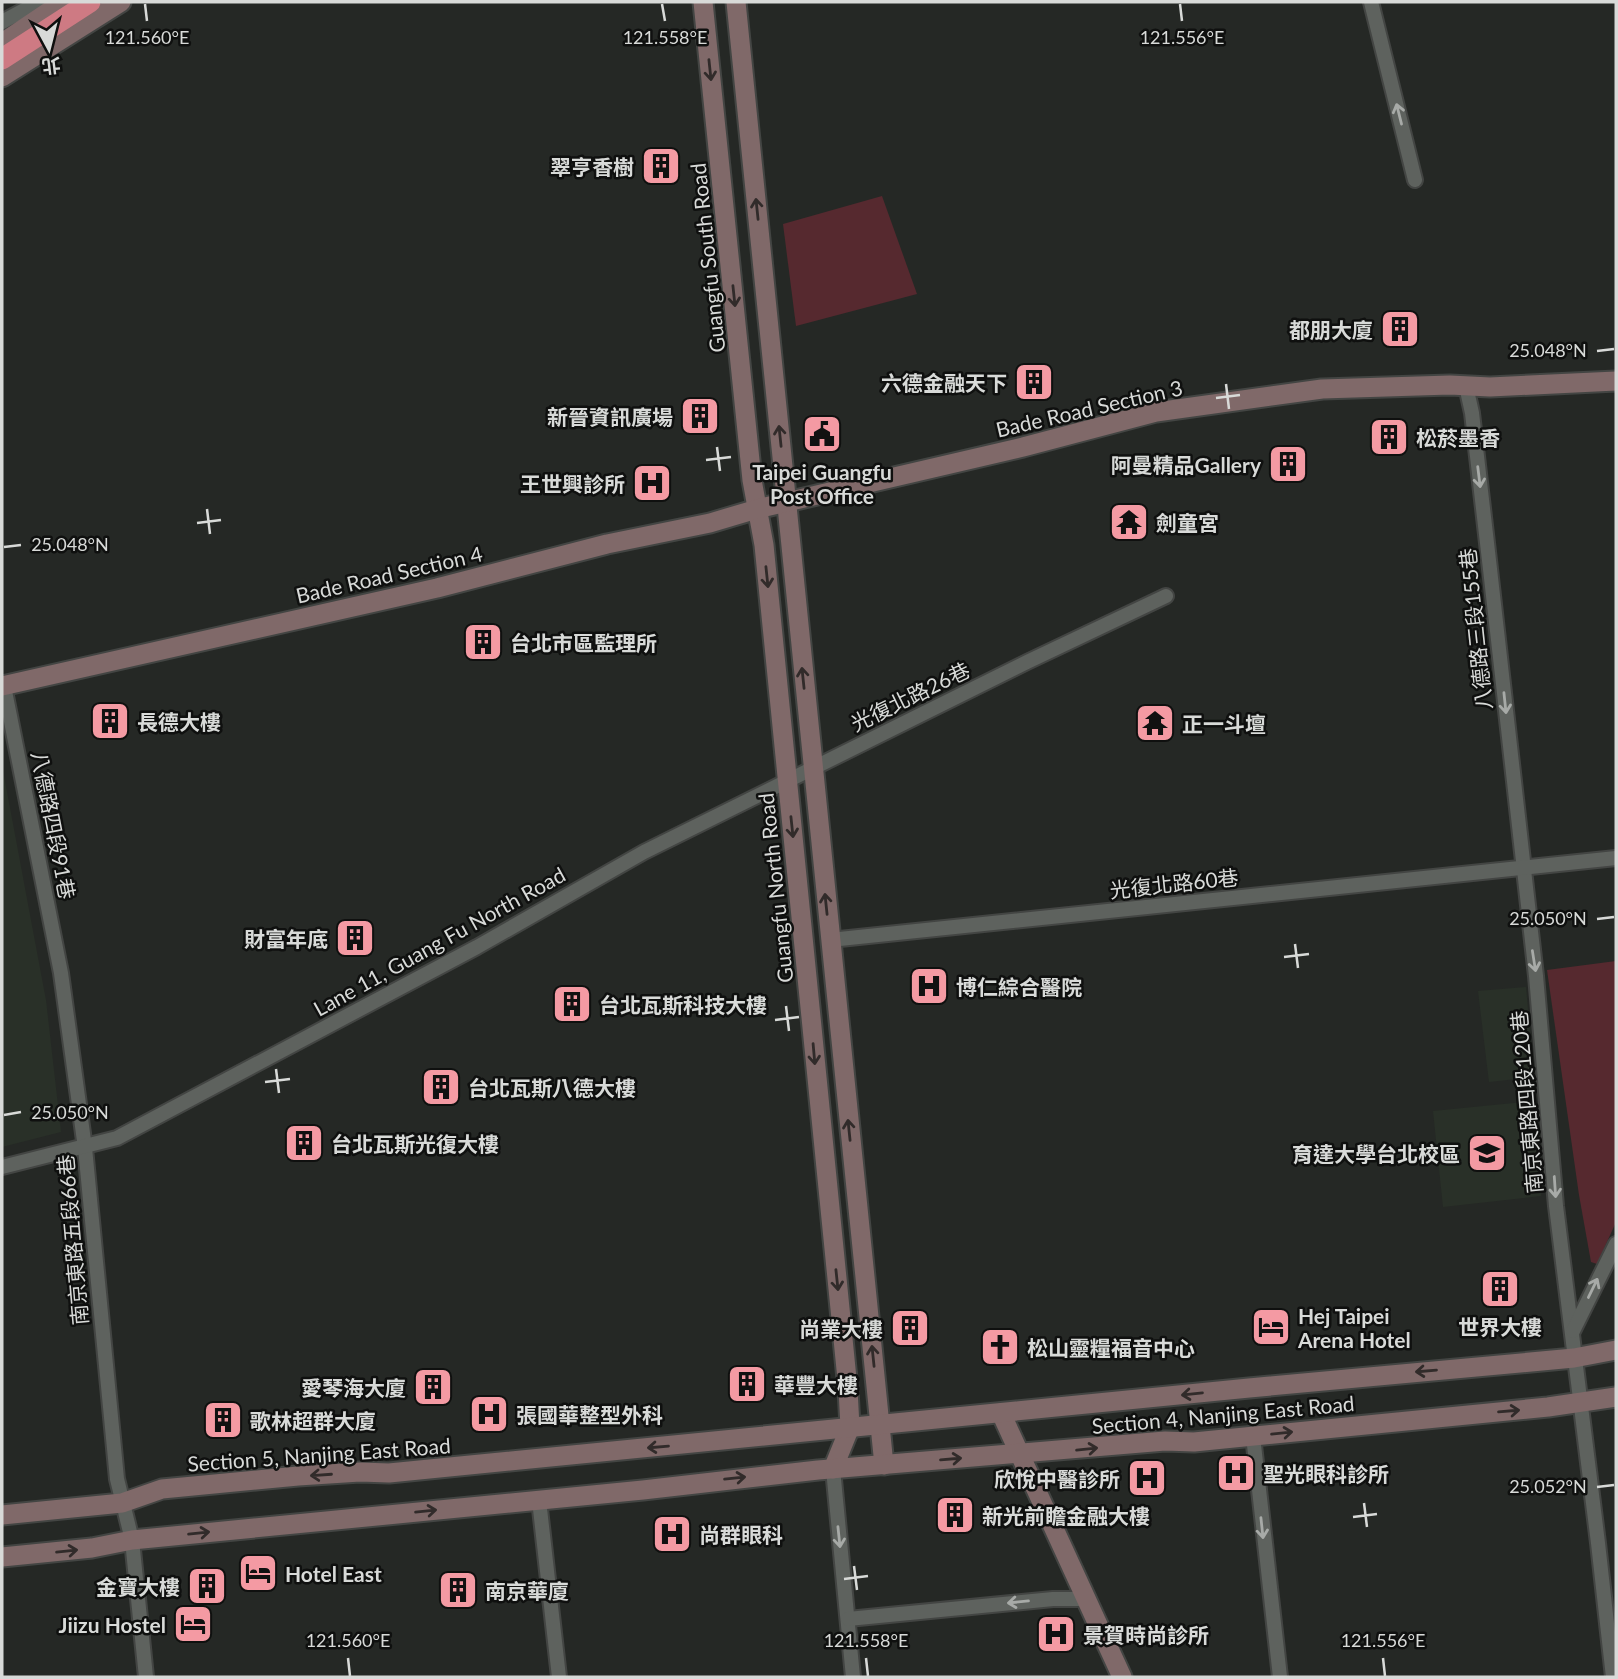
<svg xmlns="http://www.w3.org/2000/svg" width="1618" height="1679" viewBox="0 0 1618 1679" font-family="Lato,'Noto Sans TC',sans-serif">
<rect width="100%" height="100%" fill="#252825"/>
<!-- built -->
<g fill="#293028">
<path d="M2 765 46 1000 61 1132 2 1147Z"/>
<path d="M1526 987 1534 1077 1489 1082 1478 991Z"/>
<path d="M1534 1101 1541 1196 1443 1207 1433 1111Z"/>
</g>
<!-- green -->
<g fill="#56292f">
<path d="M882 196 917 294 796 326 783 224Z"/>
<path d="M1616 961V1222L1597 1264 1591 1262 1579 1195 1547 970Z"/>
</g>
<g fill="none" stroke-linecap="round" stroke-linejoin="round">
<!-- street casing -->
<g stroke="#434543" stroke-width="18">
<g id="street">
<path d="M1371 2 1415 180"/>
<path d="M2 22 39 2"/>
<path d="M1466 386 1472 413 1490 569 1536 976 1556 1206 1598 1543 1613 1677"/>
<path d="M4 686 61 973 85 1148 117 1479 132 1540 146 1677"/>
<path d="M830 940 1616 858"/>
<path d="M2 1167 117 1138 477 947 644 852 1027 662 1166 596"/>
<path d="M1573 1331 1616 1244"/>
<path d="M1253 1436 1280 1677"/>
<path d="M833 1469 853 1677"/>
<path d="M539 1500 559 1677"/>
<path d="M848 1619 1053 1599H1086"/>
</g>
</g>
<!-- secondary casing -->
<g stroke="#434543" stroke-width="23">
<g id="secondary">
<path d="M703 2 752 480 764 545 848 1389 850 1427 833 1469"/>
<path d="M736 2 884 1465"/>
<path d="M2 43 63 2"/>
<path d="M2 77 121 2"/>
<path d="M2 686 437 588 607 544 710 523 757 509 1023 447 1156 412 1322 389 1450 385 1490 387 1616 381"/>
<path d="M1001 1413 1122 1677"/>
<path d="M2 1515 122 1503 162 1489 298 1476 360 1472 389 1473 1249 1388 1574 1358 1616 1350"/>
<path d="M2 1557 92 1548 132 1540 643 1490 818 1470 1165 1441 1194 1442 1548 1407 1616 1397"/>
</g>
</g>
<!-- highway casing -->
<g stroke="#434543" stroke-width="24">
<path id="highway" d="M2 59 90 2"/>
</g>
<!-- street -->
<use href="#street" stroke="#5e625e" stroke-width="14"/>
<!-- secondary -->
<use href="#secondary" stroke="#806969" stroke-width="19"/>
<!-- highway -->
<use href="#highway" stroke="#ce7a83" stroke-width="21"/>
</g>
<!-- one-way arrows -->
<defs><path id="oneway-shaft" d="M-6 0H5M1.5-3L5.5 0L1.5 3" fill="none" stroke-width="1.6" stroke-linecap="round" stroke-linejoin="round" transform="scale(1.75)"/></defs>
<g stroke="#312b2a">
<use href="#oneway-shaft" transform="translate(710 70) rotate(84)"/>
<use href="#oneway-shaft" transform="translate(757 209) rotate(-96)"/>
<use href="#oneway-shaft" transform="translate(734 296) rotate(84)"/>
<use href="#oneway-shaft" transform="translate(780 436) rotate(-96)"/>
<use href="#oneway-shaft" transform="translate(767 577) rotate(84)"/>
<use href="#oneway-shaft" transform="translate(803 678) rotate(-96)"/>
<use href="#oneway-shaft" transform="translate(792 827) rotate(84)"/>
<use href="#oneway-shaft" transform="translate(826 904) rotate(-96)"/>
<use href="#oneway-shaft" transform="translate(814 1054) rotate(85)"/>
<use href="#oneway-shaft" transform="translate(849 1130) rotate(-96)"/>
<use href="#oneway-shaft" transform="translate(837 1280) rotate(84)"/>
<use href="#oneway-shaft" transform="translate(873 1356) rotate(-96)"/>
<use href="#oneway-shaft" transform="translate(1426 1371) rotate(175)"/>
<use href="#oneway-shaft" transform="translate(1192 1394) rotate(174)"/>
<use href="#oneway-shaft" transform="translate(1509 1411) rotate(-5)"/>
<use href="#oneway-shaft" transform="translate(1282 1433) rotate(-6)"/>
<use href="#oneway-shaft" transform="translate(658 1447) rotate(175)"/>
<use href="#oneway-shaft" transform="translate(1087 1449) rotate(-6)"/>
<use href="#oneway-shaft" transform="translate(951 1459) rotate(-5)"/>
<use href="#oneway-shaft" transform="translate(321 1475) rotate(176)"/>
<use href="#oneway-shaft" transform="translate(735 1478) rotate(-6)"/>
<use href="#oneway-shaft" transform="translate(426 1511) rotate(-6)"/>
<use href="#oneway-shaft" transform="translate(199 1533) rotate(-6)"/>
<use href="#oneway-shaft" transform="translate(67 1551) rotate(-6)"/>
</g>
<g stroke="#a7aaa7">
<use href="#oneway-shaft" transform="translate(1399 114) rotate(-104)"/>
<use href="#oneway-shaft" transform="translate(1479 477) rotate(83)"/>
<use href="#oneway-shaft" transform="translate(1505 703) rotate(84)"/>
<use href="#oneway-shaft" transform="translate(1534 961) rotate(81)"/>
<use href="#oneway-shaft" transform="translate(1555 1187) rotate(86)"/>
<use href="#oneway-shaft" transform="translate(1593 1288) rotate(-64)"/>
<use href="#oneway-shaft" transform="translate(1262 1528) rotate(84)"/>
<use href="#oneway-shaft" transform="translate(839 1537) rotate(84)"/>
<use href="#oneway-shaft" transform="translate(1018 1602) rotate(174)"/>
</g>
<!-- ticks -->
<path fill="none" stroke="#d8dad8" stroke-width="2.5" d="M145 4 147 21M662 4 665 21M1180 4 1182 21M1597 351 1614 349M1226 384 1229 409M1216 398 1240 395M717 447 720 471M706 460 731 457M207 509 210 534M197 523 221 520M4 547 21 545M1597 919 1614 917M1295 944 1298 968M1284 957 1309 954M786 1006 789 1031M775 1020 799 1017M276 1069 279 1093M265 1082 290 1079M4 1115 21 1112M1597 1487 1614 1485M1364 1503 1367 1527M1353 1517 1377 1514M854 1566 857 1590M844 1579 868 1576M348 1658 350 1676M866 1658 868 1676M1383 1658 1385 1676"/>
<!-- icons -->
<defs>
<g id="building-square" transform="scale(2.0125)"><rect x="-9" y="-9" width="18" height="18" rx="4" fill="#f49aa3" stroke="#0f100f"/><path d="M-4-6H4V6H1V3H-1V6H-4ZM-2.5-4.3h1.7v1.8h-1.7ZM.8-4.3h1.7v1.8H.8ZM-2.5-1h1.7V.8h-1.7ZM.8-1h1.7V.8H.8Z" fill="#111"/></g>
<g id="civic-square" transform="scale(2.0125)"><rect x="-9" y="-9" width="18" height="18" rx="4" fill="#f49aa3" stroke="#0f100f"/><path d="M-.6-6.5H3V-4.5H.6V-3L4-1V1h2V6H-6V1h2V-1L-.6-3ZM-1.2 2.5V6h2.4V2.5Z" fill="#111"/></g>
<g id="hospital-square" transform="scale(2.0125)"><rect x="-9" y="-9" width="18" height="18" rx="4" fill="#f49aa3" stroke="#0f100f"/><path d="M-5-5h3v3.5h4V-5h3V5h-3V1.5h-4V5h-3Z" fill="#111"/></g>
<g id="temple-square" transform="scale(2.0125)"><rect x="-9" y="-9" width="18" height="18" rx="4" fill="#f49aa3" stroke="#0f100f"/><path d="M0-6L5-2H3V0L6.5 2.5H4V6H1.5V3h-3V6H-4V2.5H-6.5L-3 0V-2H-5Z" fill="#111"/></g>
<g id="university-square" transform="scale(2.0125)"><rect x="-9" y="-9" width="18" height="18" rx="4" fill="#f49aa3" stroke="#0f100f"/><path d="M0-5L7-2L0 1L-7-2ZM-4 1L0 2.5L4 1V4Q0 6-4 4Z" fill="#111"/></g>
<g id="hotel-square" transform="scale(2.0125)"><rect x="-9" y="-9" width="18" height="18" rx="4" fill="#f49aa3" stroke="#0f100f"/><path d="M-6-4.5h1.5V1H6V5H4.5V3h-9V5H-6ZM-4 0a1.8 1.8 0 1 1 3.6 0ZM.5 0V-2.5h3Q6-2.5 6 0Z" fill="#111"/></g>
<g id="church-square" transform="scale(2.0125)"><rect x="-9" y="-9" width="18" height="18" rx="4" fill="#f49aa3" stroke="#0f100f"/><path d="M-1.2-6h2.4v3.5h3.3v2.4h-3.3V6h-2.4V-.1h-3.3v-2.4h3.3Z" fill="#111"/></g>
</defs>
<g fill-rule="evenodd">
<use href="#building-square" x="661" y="166"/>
<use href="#building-square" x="1400" y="329"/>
<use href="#building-square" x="1034" y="382"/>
<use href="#building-square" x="700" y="416"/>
<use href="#civic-square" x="822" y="434"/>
<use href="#building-square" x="1389" y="437"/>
<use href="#building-square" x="1288" y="464"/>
<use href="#hospital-square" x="652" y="483"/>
<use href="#temple-square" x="1129" y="522"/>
<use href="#building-square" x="483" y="642"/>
<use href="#building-square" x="110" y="721"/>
<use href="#temple-square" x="1155" y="723"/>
<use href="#building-square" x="355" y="938"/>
<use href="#hospital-square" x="929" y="986"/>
<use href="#building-square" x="572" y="1004"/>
<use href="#building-square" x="441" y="1087"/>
<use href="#building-square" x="304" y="1143"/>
<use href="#university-square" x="1487" y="1153"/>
<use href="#building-square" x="1500" y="1289"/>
<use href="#hotel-square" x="1271" y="1327"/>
<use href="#building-square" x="910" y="1328"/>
<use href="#church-square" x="1000" y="1347"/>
<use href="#building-square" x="747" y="1384"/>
<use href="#building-square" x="433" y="1387"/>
<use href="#hospital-square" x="489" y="1414"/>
<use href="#building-square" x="223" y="1420"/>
<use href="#hospital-square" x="1236" y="1473"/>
<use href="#hospital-square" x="1147" y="1478"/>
<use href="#building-square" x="955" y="1515"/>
<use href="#hospital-square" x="672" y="1534"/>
<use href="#hotel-square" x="258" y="1573"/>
<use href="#building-square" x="207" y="1586"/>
<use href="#building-square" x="458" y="1590"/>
<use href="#hotel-square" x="193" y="1624"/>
<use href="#hospital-square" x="1056" y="1634"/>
</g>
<g text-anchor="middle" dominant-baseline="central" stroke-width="5" stroke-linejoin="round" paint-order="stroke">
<!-- poi labels -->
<g font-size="21" font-weight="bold" fill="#d8dad8" stroke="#0f100f" text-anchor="start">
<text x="634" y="166" text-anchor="end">翠亨香樹</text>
<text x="1373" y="329" text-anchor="end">都朋大廈</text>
<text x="1007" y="382" text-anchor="end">六德金融天下</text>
<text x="673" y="416" text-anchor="end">新晉資訊廣場</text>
<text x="1416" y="437">松菸墨香</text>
<text x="1261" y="464" text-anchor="end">阿曼精品Gallery</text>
<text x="822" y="471" text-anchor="middle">Taipei Guangfu<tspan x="822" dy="24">Post Office</tspan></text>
<text x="625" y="483" text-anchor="end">王世興診所</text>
<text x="1156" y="522">劍童宮</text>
<text x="510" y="642">台北市區監理所</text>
<text x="137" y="721">長德大樓</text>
<text x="1182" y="723">正一斗壇</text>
<text x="328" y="938" text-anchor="end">財富年底</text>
<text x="956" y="986">博仁綜合醫院</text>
<text x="599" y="1004">台北瓦斯科技大樓</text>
<text x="468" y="1087">台北瓦斯八德大樓</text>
<text x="331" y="1143">台北瓦斯光復大樓</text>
<text x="1460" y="1153" text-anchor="end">育達大學台北校區</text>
<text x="1298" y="1315">Hej Taipei<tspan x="1298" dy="24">Arena Hotel</tspan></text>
<text x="1500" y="1326" text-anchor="middle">世界大樓</text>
<text x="883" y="1328" text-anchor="end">尚業大樓</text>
<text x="1027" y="1347">松山靈糧福音中心</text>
<text x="774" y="1384">華豐大樓</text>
<text x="406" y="1387" text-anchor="end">愛琴海大廈</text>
<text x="516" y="1414">張國華整型外科</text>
<text x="250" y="1420">歌林超群大廈</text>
<text x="1263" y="1473">聖光眼科診所</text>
<text x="1120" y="1478" text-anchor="end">欣悅中醫診所</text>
<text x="982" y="1515">新光前瞻金融大樓</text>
<text x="699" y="1534">尚群眼科</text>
<text x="285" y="1573">Hotel East</text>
<text x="180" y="1586" text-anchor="end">金寶大樓</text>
<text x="485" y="1590">南京華廈</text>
<text x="166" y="1624" text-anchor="end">Jiizu Hostel</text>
<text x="1083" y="1634">景賀時尚診所</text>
</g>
<!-- street labels -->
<g font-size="21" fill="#d8dad8" stroke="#0f100f">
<text transform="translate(707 258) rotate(-96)">Guangfu South Road</text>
<text transform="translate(1089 408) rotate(-13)">Bade Road Section 3</text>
<text transform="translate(389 574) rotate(-13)">Bade Road Section 4</text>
<text transform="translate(1475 629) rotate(-96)">八德路三段155巷</text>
<text transform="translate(910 696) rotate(-26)">光復北路26巷</text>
<text transform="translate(54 825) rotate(79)">八德路四段91巷</text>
<text transform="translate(1174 883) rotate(-6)">光復北路60巷</text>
<text transform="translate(775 888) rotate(-96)">Guangfu North Road</text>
<text transform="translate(439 941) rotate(-29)">Lane 11, Guang Fu North Road</text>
<text transform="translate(1526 1102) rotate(-95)">南京東路四段120巷</text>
<text transform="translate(72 1240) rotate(-95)">南京東路五段66巷</text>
<text transform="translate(1223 1414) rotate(-5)">Section 4, Nanjing East Road</text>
<text transform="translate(319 1454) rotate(-4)">Section 5, Nanjing East Road</text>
</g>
</g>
<g font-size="18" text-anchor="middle" fill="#d8dad8" stroke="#0f100f" stroke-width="5" stroke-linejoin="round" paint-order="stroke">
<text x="147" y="44">121.560°E</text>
<text x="665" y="44">121.558°E</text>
<text x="1182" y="44">121.556°E</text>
<text x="1548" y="357">25.048°N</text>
<text x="70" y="551">25.048°N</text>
<text x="1548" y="925">25.050°N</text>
<text x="70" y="1119">25.050°N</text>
<text x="1548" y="1493">25.052°N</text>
<text x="348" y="1647">121.560°E</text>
<text x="866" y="1647">121.558°E</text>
<text x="1383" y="1647">121.556°E</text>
</g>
<!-- border -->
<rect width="1618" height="1679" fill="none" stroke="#d8dad8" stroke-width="7"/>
<!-- north arrow -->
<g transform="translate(49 49) rotate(173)" stroke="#0f100f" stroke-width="5" paint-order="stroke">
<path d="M0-5L12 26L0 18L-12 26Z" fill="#d8dad8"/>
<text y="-10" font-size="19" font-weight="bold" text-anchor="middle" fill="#d8dad8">北</text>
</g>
</svg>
